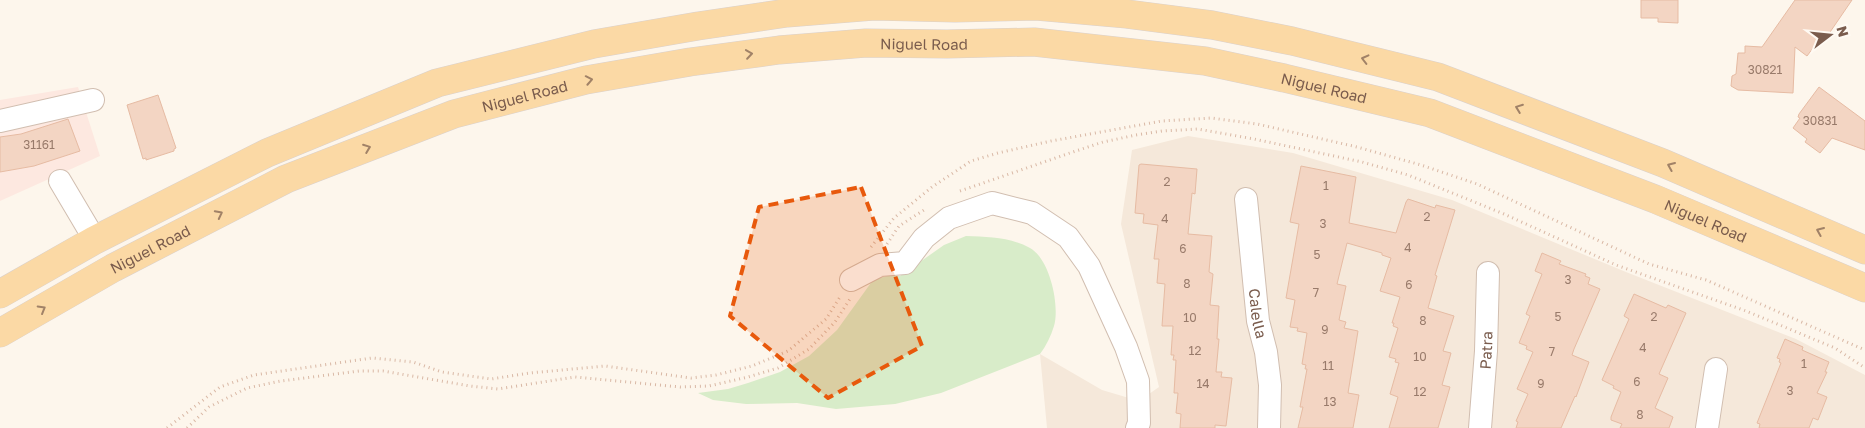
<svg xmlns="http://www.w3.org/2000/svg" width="1865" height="428" viewBox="0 0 1865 428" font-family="'Golos Text',sans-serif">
<rect width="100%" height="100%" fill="#fdf6ec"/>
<!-- residential -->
<path fill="#f5e8da" d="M1188 136 1293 153 1452 200 1626 272 1796 339 1865 375V428H1047L1040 354 1102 390 1139 401 1159 387 1121 224 1132 150Z"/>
<!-- commercial -->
<path fill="#fde8e0" d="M78 87 100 156 0 201V100Z"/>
<!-- green -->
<path fill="#d8ecc9" d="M966 236C989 237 1010 237 1030 248 1050 259 1060 306 1054 326 1051 336 1046 346 1040 354L941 393 895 404 836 409 797 403 746 404 713 400 698 393 728 389 748 383 780 372 809 356 837 330 873 280 887 276H900L944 245Z"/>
<!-- building -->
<g fill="#f3d5c3" stroke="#e6bba3">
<path d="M1641 0H1678V23L1658 22V18H1641Z"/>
<path d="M1795 0H1852L1826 38 1822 36 1807 56 1795 47 1793 93 1738 90 1731 86 1732 76 1736 74 1738 53H1745V46L1762 47Z"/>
<path d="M1819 87 1865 121V150L1832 138 1820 153 1805 142 1807 139 1793 128 1800 118 1798 117 1799 114Z"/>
<path d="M158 95 176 148 174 149V151L146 160V158L143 159 127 105Z"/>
<path d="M68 119 80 151 34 166 0 172V137L21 134Z"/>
<path d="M1141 164 1197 169 1195 194 1192 193 1188 234 1212 236 1209 272 1213 274 1210 305 1219 306 1217 339H1219L1216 372H1222L1221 377 1232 378 1226 426 1215 425V428H1180L1181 414 1176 413 1178 393H1174L1176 360H1173L1174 355H1171L1173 326H1162L1165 284 1157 283 1159 259H1154L1158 225 1143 223 1144 214 1135 213 1139 165Z"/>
<path d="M1301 166 1356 177 1349 223 1396 233 1406 202 1408 199 1435 208 1436 205 1455 210 1435 275 1437 276 1428 308 1454 316 1443 351 1451 353 1442 385 1450 387 1438 428H1389L1398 397 1390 394 1399 363 1395 362 1396 359 1389 357 1398 328 1393 326 1394 323H1392L1400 297 1380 291 1391 258 1382 255V253L1347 243 1337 284 1346 286 1339 320 1346 322 1344 328 1358 331 1348 393 1359 395 1353 428H1298L1303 407H1300L1307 369H1305L1306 365 1302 364 1307 333 1297 331 1298 328 1290 327 1295 300 1286 298 1299 224 1290 222Z"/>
<path d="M1542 253 1561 261 1559 264 1586 274 1585 276 1590 278 1588 284 1600 289 1574 349 1572 355 1589 362 1576 397 1575 396 1561 428H1516L1518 422 1516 421 1528 394 1517 389 1533 352 1526 349 1527 346 1519 343 1530 316 1526 314 1542 274 1535 271Z"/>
<path d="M1634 294 1666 308 1668 305 1686 313 1659 374 1668 378 1655 408 1673 417 1669 428H1620L1622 424 1611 420V417L1621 392 1613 388 1614 386 1602 380 1629 319 1624 316Z"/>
<path d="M1785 339 1803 347 1802 350 1829 362 1825 372H1827L1817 393 1827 397 1818 420 1813 418 1809 428H1759L1760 424 1757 423 1781 363 1779 362 1780 359 1777 358Z"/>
</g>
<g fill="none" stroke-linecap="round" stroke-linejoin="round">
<!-- minor casing -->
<g stroke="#d1beb0" stroke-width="24">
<g id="minor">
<path d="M0 121 93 100"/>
<path d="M60 181 95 240"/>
<path id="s1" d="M1246 199 1258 321 1266 352 1270 385 1269 428"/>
<path d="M851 280 880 265 905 263 924 238 949 218 992 203 1032 213 1068 237 1089 266 1126 347 1138 381 1139 423 1137 428"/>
<path id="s2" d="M1480 428 1486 351 1488 273"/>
<path d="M1707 428 1716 369"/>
</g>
</g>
<!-- major casing -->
<g stroke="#dad1cd" stroke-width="29">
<g id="major">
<path d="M0 294 95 240 267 153 437 83 594 44 698 26 787 13 874 6 955 8 1036 6 1127 14 1212 25 1292 41 1438 77 1663 163 1865 250"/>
<path id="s3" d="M0 333 113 268 286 179 454 114 586 80 690 62 779 50 866 43 947 44 1034 42 1205 61 1284 78 1430 113 1655 199 1865 288"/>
</g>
</g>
<!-- path -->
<g stroke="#d9b8a5" stroke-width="3" stroke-dasharray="1 4" stroke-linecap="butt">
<path d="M960 191 1070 153 1103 142 1136 135 1162 131 1198 129 1254 139 1362 162 1408 175 1504 214 1616 265 1746 311 1835 348 1865 368"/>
<path d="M887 244 899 226 924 210"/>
<path d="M871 247 894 218 932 187 971 161 998 153 1051 141 1162 121 1211 118 1257 124 1357 147 1421 165 1477 184 1649 264 1706 280 1865 350"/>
<path d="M167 428 220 387 254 375 372 358 413 362 442 372 491 379 530 373 605 366 691 378 716 375 752 366 788 351 826 319 840 297"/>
<path d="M187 428 209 407 247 388 281 381 359 371H383L470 386 498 389 575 377 680 387 709 386 748 377 778 368 809 349 835 322 850 299"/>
</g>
<!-- minor -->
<use href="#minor" stroke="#fff" stroke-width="22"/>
<!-- major -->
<use href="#major" stroke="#fbd9a5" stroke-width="28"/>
</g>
<!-- one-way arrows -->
<defs><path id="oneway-chevron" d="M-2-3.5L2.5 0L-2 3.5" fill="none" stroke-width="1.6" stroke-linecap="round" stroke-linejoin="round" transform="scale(1.25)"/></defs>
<g stroke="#a18267">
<use href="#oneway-chevron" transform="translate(749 54) rotate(-8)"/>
<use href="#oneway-chevron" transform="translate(1365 59) rotate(-166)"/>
<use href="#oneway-chevron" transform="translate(589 80) rotate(-11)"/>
<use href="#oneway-chevron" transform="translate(1519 108) rotate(-159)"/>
<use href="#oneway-chevron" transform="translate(367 148) rotate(-21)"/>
<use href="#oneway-chevron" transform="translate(1671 166) rotate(-157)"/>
<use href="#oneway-chevron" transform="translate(219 214) rotate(-27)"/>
<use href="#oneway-chevron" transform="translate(1820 231) rotate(-157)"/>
<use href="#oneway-chevron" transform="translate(42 309) rotate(-30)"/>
</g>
<!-- marked area -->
<path fill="#e8590c" fill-opacity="0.2" stroke="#e8590c" stroke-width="4" stroke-dasharray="10 6" stroke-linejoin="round" d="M861 187 922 346 828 398 730 316 759 207Z"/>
<g text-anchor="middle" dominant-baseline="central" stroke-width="5" stroke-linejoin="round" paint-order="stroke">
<!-- number labels -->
<g font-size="12" fill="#987a6a">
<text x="1765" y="69">30821</text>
<text x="1820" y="120">30831</text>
<text x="39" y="144">31161</text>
<text x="1167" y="181">2</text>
<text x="1326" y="185">1</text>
<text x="1427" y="216">2</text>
<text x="1165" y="218">4</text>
<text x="1323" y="223">3</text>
<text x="1408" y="247">4</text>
<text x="1183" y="248">6</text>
<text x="1317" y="254">5</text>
<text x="1568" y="279">3</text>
<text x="1187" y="283">8</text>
<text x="1409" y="284">6</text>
<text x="1316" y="292">7</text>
<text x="1558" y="316">5</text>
<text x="1654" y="316">2</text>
<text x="1190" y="317">10</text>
<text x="1423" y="320">8</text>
<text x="1325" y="329">9</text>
<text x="1643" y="347">4</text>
<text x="1195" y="350">12</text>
<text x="1552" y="351">7</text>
<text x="1420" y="356">10</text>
<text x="1804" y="363">1</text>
<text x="1328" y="365">11</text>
<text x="1637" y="381">6</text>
<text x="1203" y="383">14</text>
<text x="1541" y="383">9</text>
<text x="1790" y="390">3</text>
<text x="1420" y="391">12</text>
<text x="1330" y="401">13</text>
<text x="1640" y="414">8</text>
</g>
<!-- street labels -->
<g font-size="15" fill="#7a5c4d" stroke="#fffaf3">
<text stroke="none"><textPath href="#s3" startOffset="982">Niguel Road</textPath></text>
<text stroke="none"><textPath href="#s3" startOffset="1386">Niguel Road</textPath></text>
<text stroke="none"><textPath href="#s3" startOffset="578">Niguel Road</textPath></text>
<text stroke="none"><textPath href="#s3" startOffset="1791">Niguel Road</textPath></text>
<text stroke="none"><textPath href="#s3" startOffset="172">Niguel Road</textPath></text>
<text stroke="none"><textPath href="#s1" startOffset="115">Calella</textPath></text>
<text stroke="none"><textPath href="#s2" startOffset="78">Patra</textPath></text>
</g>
</g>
<!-- north arrow -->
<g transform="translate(1830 35) rotate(74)" stroke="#fffaf3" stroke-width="4" paint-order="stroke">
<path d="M0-4L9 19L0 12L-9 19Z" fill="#7a5c4d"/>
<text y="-8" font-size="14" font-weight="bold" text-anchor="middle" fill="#7a5c4d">N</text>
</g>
</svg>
